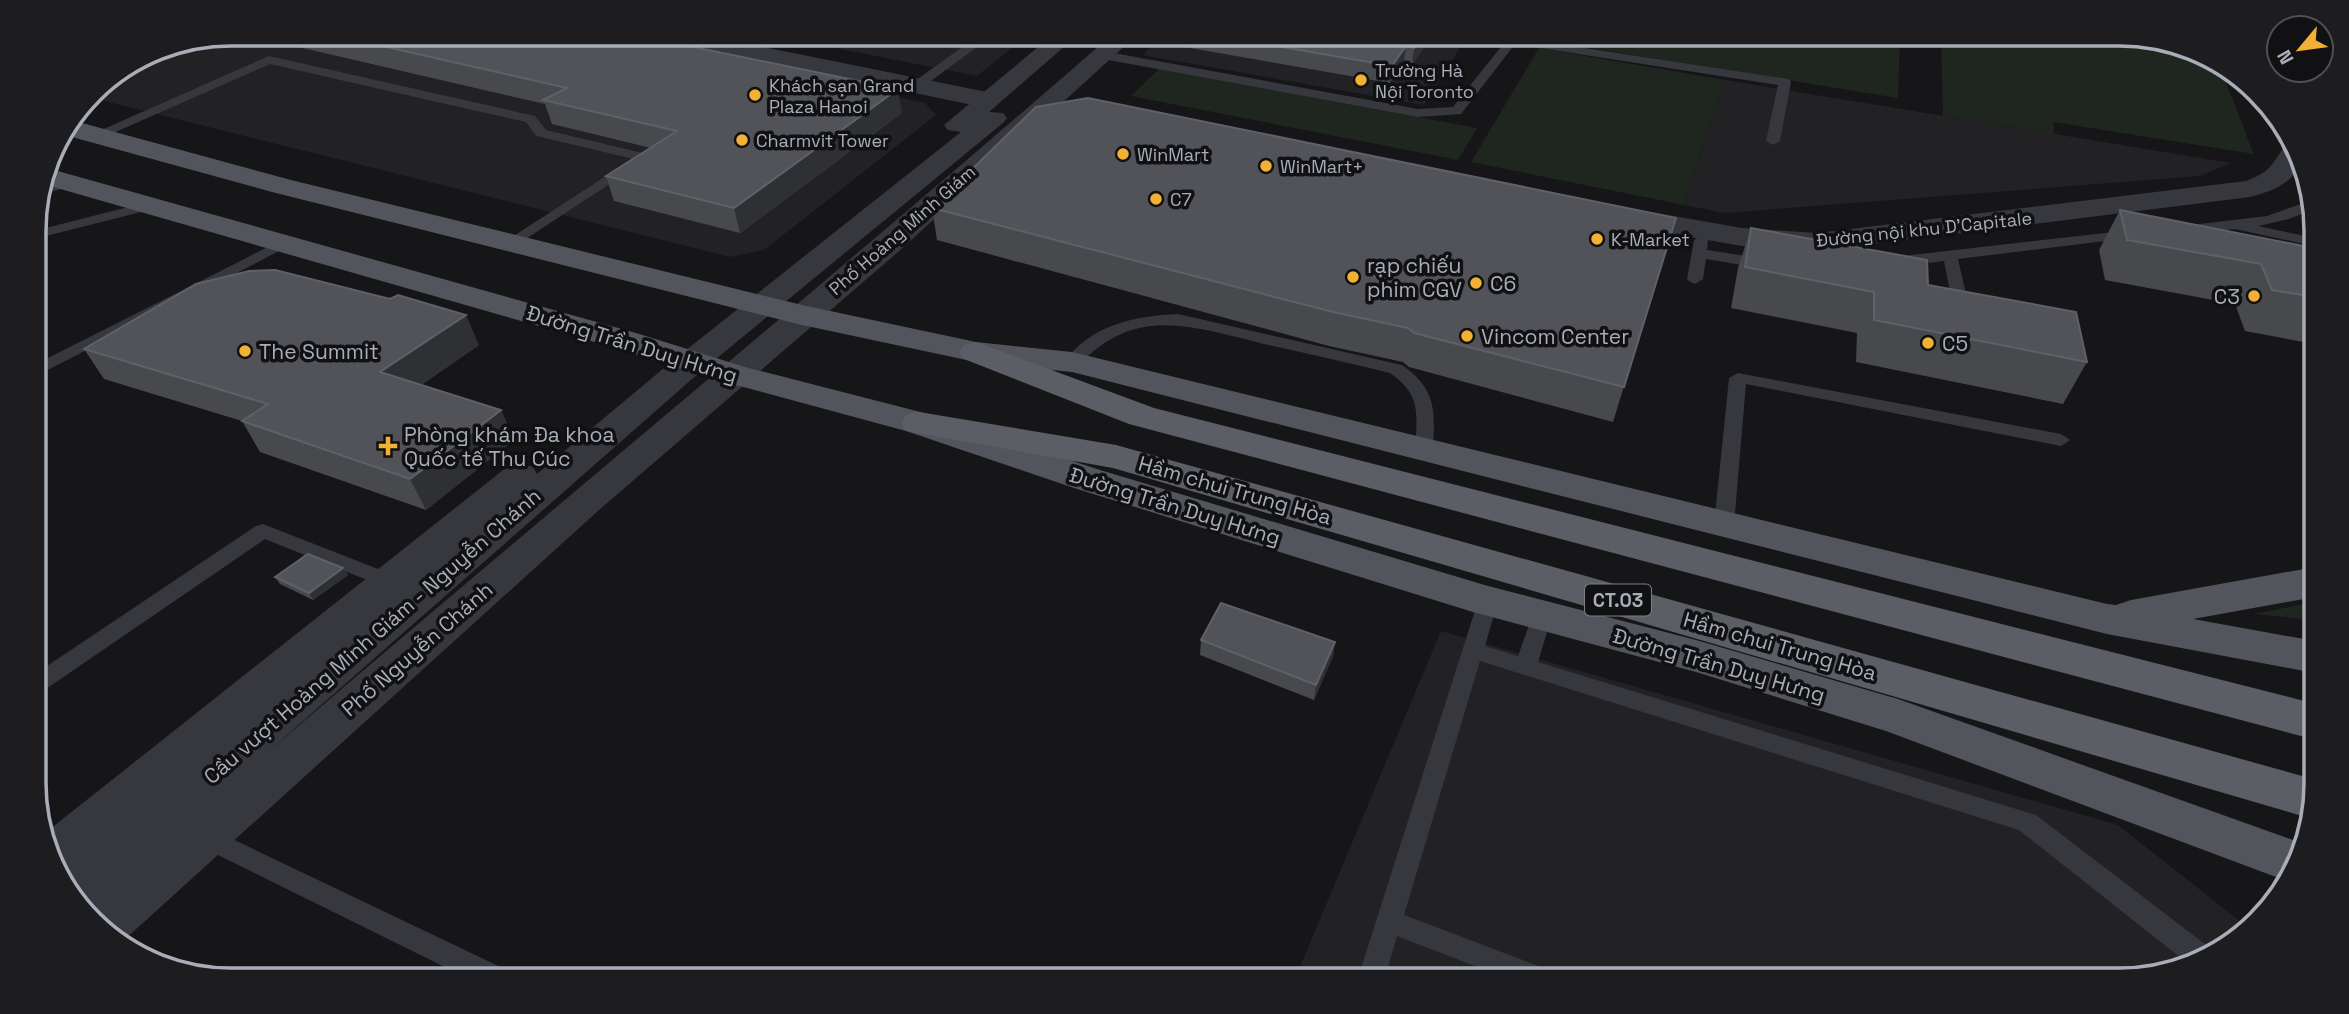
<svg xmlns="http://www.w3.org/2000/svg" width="2349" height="1014" viewBox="0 0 2349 1014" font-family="'Space Grotesk',sans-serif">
<rect width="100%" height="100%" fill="#161618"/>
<!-- built -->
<g fill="#222225">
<path d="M230 33H589L925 103 936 115 764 250 730 257 89 97 100 82 155 48Z"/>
<path d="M759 33H1031L977 76Z"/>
<path d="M1166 33H1469L1424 105 1142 55Z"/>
<path d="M1725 80 2231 163 2200 176 1725 213 1684 205Z"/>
<path d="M1441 631 2118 825 2246 926 2229 947 2131 980 1294 981Z"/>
</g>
<!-- green -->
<g fill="#1e261f">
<path d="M1591 33H1900L1898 98 1584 47Z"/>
<path d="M1941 33C2001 33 2177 20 2216 65 2226 77 2246 136 2254 154L2053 122 2054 134 1943 116Z"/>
<path d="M1539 48 1725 80 1684 205 1471 162Z"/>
<path d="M1159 69 1477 128 1458 160 1131 96Z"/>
<path d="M2315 602V620L2254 614Z"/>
</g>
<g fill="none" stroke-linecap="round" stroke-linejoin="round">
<!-- service -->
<g fill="#37383d" fill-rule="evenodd">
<path d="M982 33H996L920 89H912V83Z"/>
<path d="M1512 37 1789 79 1791 82 1780 141 1773 145 1766 141 1778 85 1515 44 1461 114 1418 117 1103 59 1097 55 1103 51 1418 109 1453 107 1508 38Z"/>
<path d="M269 56 535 116 546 130 647 154 649 157 642 161 541 137 536 136 526 122 270 64 102 138 97 139 90 135Z"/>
<path d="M629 161 634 162V168L515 246H505L503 243Z"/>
<path d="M70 179 77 183 75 186 40 194 42 186Z"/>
<path d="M2312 200 2314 209 2289 219 2258 226 2314 238V246L2235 229 2183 234 2176 230 2183 226 2267 216Z"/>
<path d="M148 202 153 203V209L34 239V231Z"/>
<path d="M2132 230 2139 234 2137 237 1958 259 1966 294 1951 302 1930 299 1928 296 1936 291 1950 292 1944 261 1894 267 1886 262 1894 257Z"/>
<path d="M1701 236 1708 240 1707 250 1766 259 1774 264 1766 269 1706 259 1703 279 1695 284 1690 282 1687 279 1694 240Z"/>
<path d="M284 239 289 240 291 243 289 246 34 377V365Z"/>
<path d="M1178 314 1402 365C1437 390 1435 411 1433 450L1424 456 1415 450C1417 415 1422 395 1390 373 1348 363 1306 353 1264 344 1192 327 1136 304 1078 366H1066L1064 362C1091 325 1134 316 1178 314Z"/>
<path d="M1738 373 2061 434 2070 440 2061 446 1746 384 1734 525 1731 530H1717L1714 525 1729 378Z"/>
<path d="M263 524 396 576 399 581 396 586 389 588 382 586 265 539 43 691 35 693V674L256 526Z"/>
<path d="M1488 593 1495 596 1498 601 1485 646 1518 656 1534 611 1541 608 1548 611 1552 616 1538 662 2036 815 2210 948 2212 953 2186 962 2019 830 1480 661 1404 915 1552 971 1556 980H1511L1397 936 1384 981H1357L1478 601 1481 596Z"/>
<path d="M205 826 511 972 514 981H473L196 844 193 837 196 830Z"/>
</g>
<!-- minor -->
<g fill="#37383d" fill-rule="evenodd">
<path d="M648 33H694L987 92 996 95 1000 100 996 105 987 108 659 40 651 38Z"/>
<path d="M2290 146 2299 168C2287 186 2270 192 2250 197L1817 251 1742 246 1622 225 1612 222 1608 216 1612 210 1622 207 1742 228 1817 233 2246 181C2270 172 2271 166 2284 147Z"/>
</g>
<!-- tertiary -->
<path fill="#37383d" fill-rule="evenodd" d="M1055 33H1080L989 112 1003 113 1007 118 1003 123 700 372 261 758C544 515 832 278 1114 33H1139L898 252 599 510 123 941 74 904 45 833 507 467 520 464 533 467 537 474 676 358 961 132 948 130 944 125Z"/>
<!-- primary -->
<g fill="#53555c" fill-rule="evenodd">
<path d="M71 120 291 180 802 305 976 342 1072 352 2107 604 2116 605 2131 600 2315 567V597L2193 619 2315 641V673L2107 634 1072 372 976 362 802 325 272 192 61 134Z"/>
<path d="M47 168 636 333 745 367 932 415 1100 470 1488 586 1696 640 1898 699 2304 844 2301 859 2284 880 1886 731 1696 672 1473 612 1074 488 906 431 721 381 612 347 43 184Z"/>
</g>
<!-- trunk -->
<g fill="#5b5e65" fill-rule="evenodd">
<path d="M976 342 1154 408 2316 704V740L1129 424 964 359 959 352 964 345Z"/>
<path d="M919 412 1116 445 2313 779 2316 784 2309 818 1113 468 906 431 901 423 906 415Z"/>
</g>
</g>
<!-- wall -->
<g fill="#47494d">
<path d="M238 33H625L902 113 740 233 614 201 606 176 651 148 552 124 545 104Z"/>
<path d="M1167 33H1434L1412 65 1404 63 1390 83 1167 44Z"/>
<path d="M932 208 1676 218 1613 422 1409 367 1403 362 1329 346 937 240Z"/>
<path d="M2120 210 2314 248V344L2245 331 2235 304 2105 280 2099 250Z"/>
<path d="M1751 228 1928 285 2087 362 2063 404 1856 362 1857 333 1731 308 1738 268Z"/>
<path d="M479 345 421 385 501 410 514 440 426 510 260 452 242 421 104 379 84 349Z"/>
<path d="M343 568 348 575 313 600 280 584 275 577Z"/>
<path d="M1201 640 1335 642 1333 656 1314 700 1200 655Z"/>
</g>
<!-- shaded-wall -->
<g fill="#2f3033">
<path d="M1425 33H1434L1412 65 1414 48Z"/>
<path d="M181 43 130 65 129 64 155 48Z"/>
<path d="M1406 46 1404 63 1390 83 1392 66Z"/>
<path d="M898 89 902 113 740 233 734 208Z"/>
<path d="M1676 218 1667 251 1613 422 1624 387Z"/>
<path d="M466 315 479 345 395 402 380 372Z"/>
<path d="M501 410 514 440 426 510 410 479Z"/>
<path d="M343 568 348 575 313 600 309 593Z"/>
<path d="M1335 642 1333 656 1314 700 1316 685Z"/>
</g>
<!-- building -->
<g fill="#525359" stroke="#5f6168" stroke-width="2">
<path d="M325 33H625L898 89 734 208 606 176 677 131 543 100 567 88Z"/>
<path d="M1200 33H1425L1414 48 1406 46 1392 66Z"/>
<path d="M1088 98 1676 218 1624 387 1414 333 1408 328 1333 312 932 208 1036 107Z"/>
<path d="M2120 210 2314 248V297L2272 290 2261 264 2127 240Z"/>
<path d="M1751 228 1927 260 1928 285 2076 312 2087 362 1874 320V292L1745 267Z"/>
<path d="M275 270 390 299 398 295 466 315 380 372 501 410 410 479 242 421 268 404 84 349 196 284 249 271Z"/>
<path d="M308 554 343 568 309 593 275 577Z"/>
<path d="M1221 603 1335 642 1316 685 1201 640Z"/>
</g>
<!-- markers -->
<g fill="#f2b134" stroke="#111113" stroke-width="2.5">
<circle cx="1361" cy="80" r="7"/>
<circle cx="755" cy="95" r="7"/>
<circle cx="742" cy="140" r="7"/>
<circle cx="1123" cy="154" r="7"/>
<circle cx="1266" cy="166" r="7"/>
<circle cx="1156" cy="199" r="7"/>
<circle cx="1597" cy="239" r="7"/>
<circle cx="1353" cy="277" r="7"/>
<circle cx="1476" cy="283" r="7"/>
<circle cx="2254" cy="296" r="7"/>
<circle cx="1467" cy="336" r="7"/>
<circle cx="1928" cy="343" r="7"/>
<circle cx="245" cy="351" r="7"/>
<path d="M384.5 435.5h7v7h7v7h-7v7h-7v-7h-7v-7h7z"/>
</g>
<g text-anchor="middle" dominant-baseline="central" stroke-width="7" stroke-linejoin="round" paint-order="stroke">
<!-- far-poi labels -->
<g font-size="18" fill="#a8adb8" stroke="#111113" text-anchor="start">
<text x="1375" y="70">Trường Hà<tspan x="1375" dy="21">Nội Toronto</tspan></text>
<text x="769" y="85">Khách sạn Grand<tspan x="769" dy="21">Plaza Hanoi</tspan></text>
<text x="756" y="140">Charmvit Tower</text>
<text x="1137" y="154">WinMart</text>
<text x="1280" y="166">WinMart+</text>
<text x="1170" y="199">C7</text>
<text x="1611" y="239">K-Market</text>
</g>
<!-- far-street labels -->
<g font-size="18" fill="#a8adb8" stroke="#111113">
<text transform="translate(1924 229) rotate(-6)">Đường nội khu D'Capitale</text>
<text transform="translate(902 230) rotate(-41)">Phố Hoàng Minh Giám</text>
</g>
<!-- shield labels -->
<rect fill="#111113" stroke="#7b7e86" stroke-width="2" x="1585" y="584.5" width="66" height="31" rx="5"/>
<g font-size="19" font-weight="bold" fill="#a8adb8">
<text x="1618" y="600">CT.03</text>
</g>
<!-- poi labels -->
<g font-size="21" fill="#a8adb8" stroke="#111113" text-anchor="start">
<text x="1367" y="265">rạp chiếu<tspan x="1367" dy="24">phim CGV</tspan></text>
<text x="1490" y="283">C6</text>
<text x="2240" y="296" text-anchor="end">C3</text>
<text x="1481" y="336">Vincom Center</text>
<text x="1942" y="343">C5</text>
<text x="259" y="351">The Summit</text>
<text x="404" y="434">Phòng khám Đa khoa<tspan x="404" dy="24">Quốc tế Thu Cúc</tspan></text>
</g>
<!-- street labels -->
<g font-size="21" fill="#a8adb8" stroke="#111113">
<text transform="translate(632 344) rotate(17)">Đường Trần Duy Hưng</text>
<text transform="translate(1235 490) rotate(16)">Hầm chui Trung Hòa</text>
<text transform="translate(1175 506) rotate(17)">Đường Trần Duy Hưng</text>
<text transform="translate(372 636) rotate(-41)">Cầu vượt Hoàng Minh Giám - Nguyễn Chánh</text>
<text transform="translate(1780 646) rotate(16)">Hầm chui Trung Hòa</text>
<text transform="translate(417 649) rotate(-41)">Phố Nguyễn Chánh</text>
<text transform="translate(1719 665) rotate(16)">Đường Trần Duy Hưng</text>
</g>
</g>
<!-- crop -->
<path d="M0 0H2349V1014H0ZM231 46H2119A185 185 0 0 1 2304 231V783A185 185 0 0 1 2119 968H231A185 185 0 0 1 46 783V231A185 185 0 0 1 231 46Z" fill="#1d1d20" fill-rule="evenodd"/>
<path fill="none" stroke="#a8adb8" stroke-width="3.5" d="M231 46H2119A185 185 0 0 1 2304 231V783A185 185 0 0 1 2119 968H231A185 185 0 0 1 46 783V231A185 185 0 0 1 231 46Z"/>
<!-- north arrow -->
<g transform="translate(2300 49) rotate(241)"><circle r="33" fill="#111113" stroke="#4d4f55" stroke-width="2"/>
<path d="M0-5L12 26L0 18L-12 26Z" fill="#f2b134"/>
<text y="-10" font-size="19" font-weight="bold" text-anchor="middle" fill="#a8adb8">N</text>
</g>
</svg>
